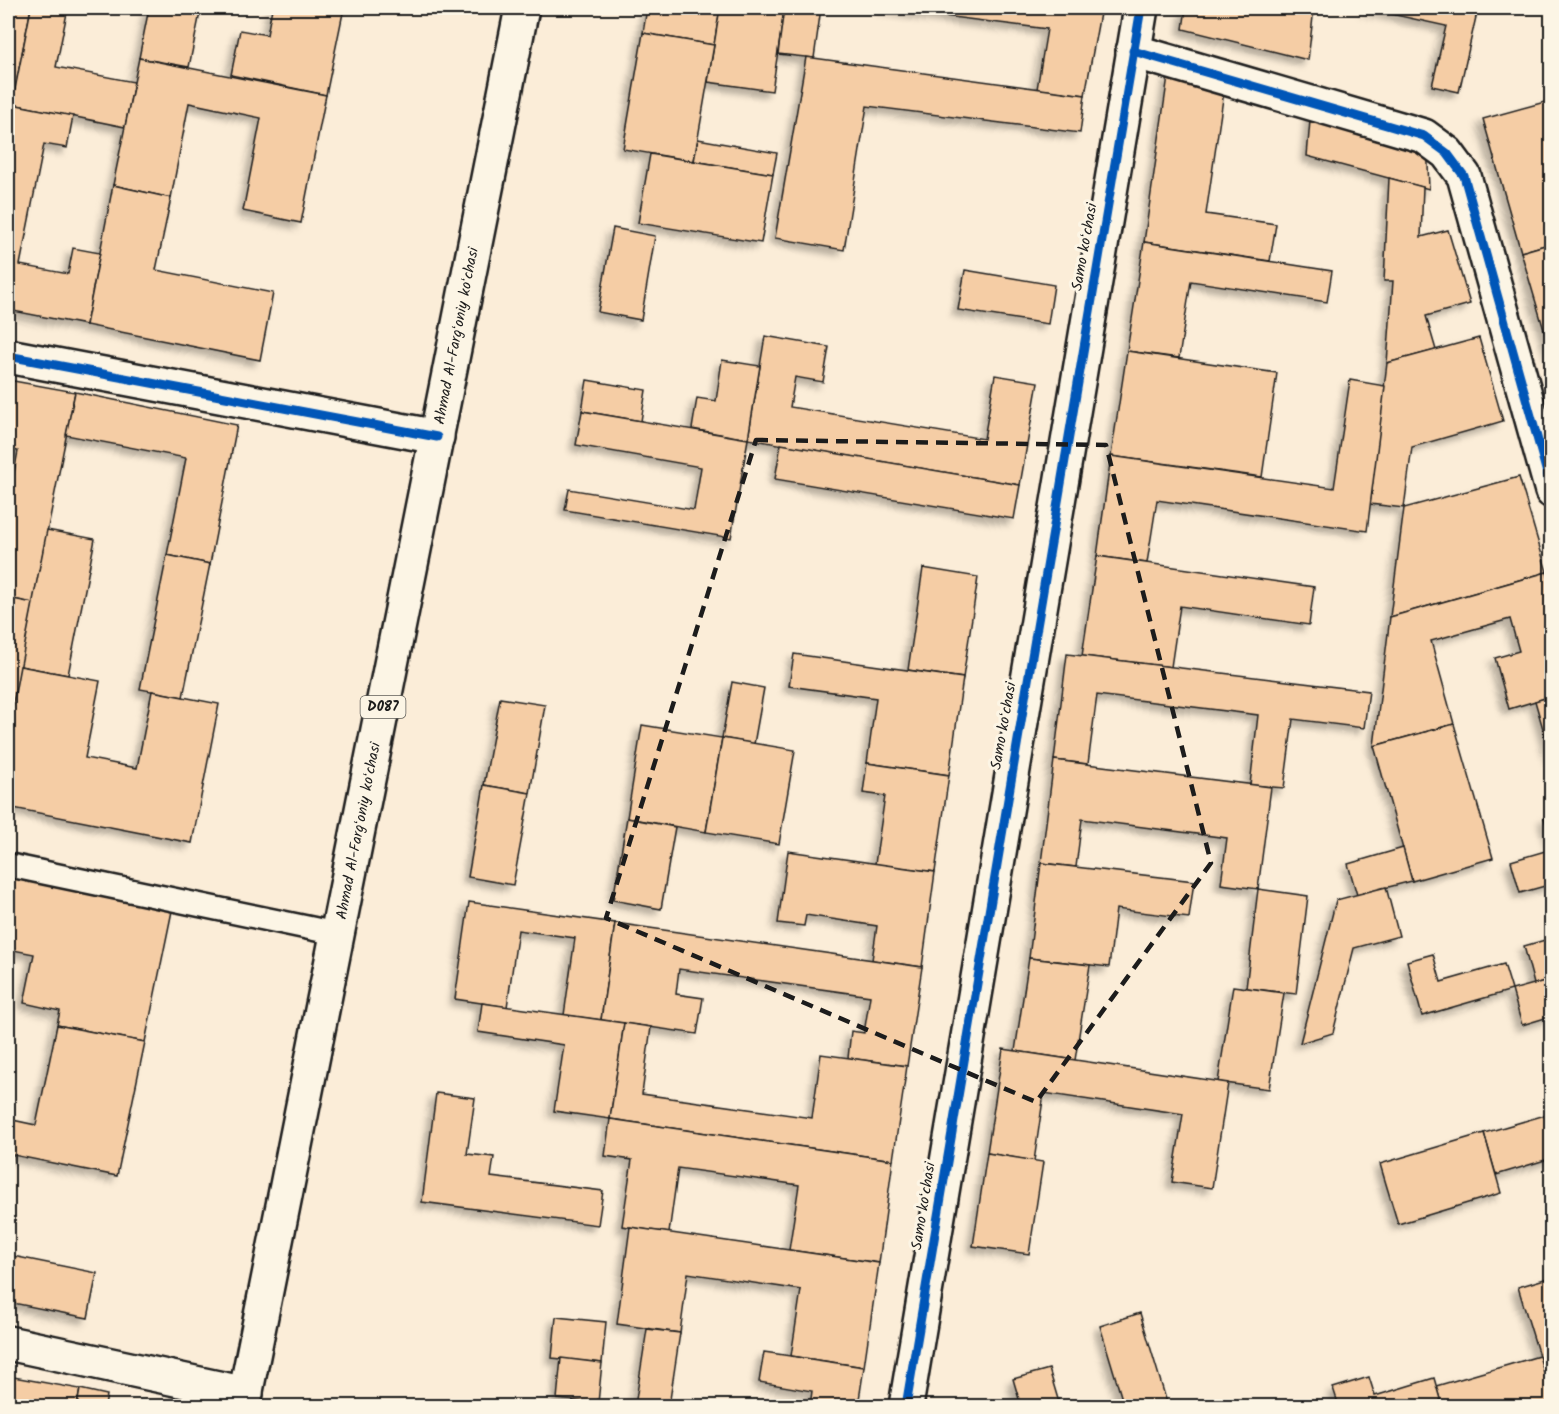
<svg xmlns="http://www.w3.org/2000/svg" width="1559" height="1414" viewBox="0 0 1559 1414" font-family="Kalam,sans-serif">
<defs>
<filter id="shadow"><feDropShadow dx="-5.5" dy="5.5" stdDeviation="3" flood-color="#0004"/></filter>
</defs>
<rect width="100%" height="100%" fill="#fbedd8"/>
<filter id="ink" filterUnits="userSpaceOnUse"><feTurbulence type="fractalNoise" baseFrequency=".0167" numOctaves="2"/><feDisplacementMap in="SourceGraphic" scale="12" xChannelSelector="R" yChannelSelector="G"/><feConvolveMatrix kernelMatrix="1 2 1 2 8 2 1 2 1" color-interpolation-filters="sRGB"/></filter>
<g filter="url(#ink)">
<!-- building -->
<g fill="#f5cda5" stroke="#1c1c1c" stroke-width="1.5" filter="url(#shadow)">
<path d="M8 8H31L12 104 8 103Z"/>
<path d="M31 8H68L56 67 134 82 125 127 12 104Z"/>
<path d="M149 8H201L189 67 139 58Z"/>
<path d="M272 8H344L326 95 231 75 240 30 267 35Z"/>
<path d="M647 8H720L714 45 643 33Z"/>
<path d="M720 8H762L784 11 772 91 708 82Z"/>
<path d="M784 8H821L814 58 778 54Z"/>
<path d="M881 8H1101L1085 95 1037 89 1047 29Z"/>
<path d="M1186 8H1314L1308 60 1183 29Z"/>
<path d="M1364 8H1478L1459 92 1432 86 1446 26Z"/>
<path d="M643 33 714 45 694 161 623 149Z"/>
<path d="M806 57 1085 95 1080 133 867 106 844 250 775 238Z"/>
<path d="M139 58 326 95 301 223 243 211 261 118 189 103 171 198 113 185Z"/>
<path d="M1168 76 1225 85 1206 214 1276 224 1270 261 1144 242Z"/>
<path d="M1552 100V243L1521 252 1483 119Z"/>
<path d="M12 104 73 116 67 148 44 144 20 265 68 274 73 248 100 253 86 325 8 310V126Z"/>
<path d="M1311 109 1427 140 1429 189 1307 156Z"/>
<path d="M698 139 777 153 773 174 694 161Z"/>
<path d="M650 154 773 174 761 243 638 223Z"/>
<path d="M1389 178 1423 187 1421 237 1448 230 1470 304 1426 316 1436 350 1387 363 1393 281H1384Z"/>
<path d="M113 185 171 198 156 270 273 293 260 360 86 325Z"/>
<path d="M613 228 655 236 641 320 598 312Z"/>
<path d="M1144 242 1332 271 1327 302 1191 281 1179 358 1127 351Z"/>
<path d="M1552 243V357L1521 252Z"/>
<path d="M965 270 1054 285 1048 324 958 310Z"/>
<path d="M765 336 829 347 823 382 795 377 790 407 984 439 995 375 1038 382 1020 485 748 439Z"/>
<path d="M1479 338 1503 421 1412 447 1404 508 1370 504 1387 363Z"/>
<path d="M1127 351 1277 373 1262 477 1111 456Z"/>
<path d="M722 360 760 366 748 439 692 429 697 398 716 401Z"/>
<path d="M8 380 75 392 33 603 8 598V505L18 451 8 449Z"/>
<path d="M587 380 646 390 641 421 582 411Z"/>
<path d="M1350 380 1385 386 1367 531 1157 500 1147 563 1097 556 1111 456 1334 488Z"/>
<path d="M75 392 237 425 210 564 167 555 186 458 66 435Z"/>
<path d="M582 411 748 439 731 538 565 510 569 489 694 510 701 467 576 445Z"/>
<path d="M781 444 1020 485 1014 519 775 479Z"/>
<path d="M1519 477 1547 572 1390 617 1404 508Z"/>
<path d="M47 530 95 539 68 675 20 666Z"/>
<path d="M167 555 210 564 183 697 140 689Z"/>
<path d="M1097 556 1314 587 1309 625 1180 606 1171 667 1082 656Z"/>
<path d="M923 568 978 577 963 678 908 670Z"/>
<path d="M1547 572 1552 590V696L1509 709 1495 658 1519 651 1510 619 1431 641 1454 724 1374 746 1390 617Z"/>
<path d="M8 598 33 603 8 731Z"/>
<path d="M794 654 963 678 949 775 867 763 876 698 789 686Z"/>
<path d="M1067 654 1369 691 1364 728 1293 719 1284 788 1250 785 1258 715 1097 695 1088 764 1054 760Z"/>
<path d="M20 666 100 681 85 758 137 768 152 691 219 704 192 843 8 807V731Z"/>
<path d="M732 682 764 688 754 744 722 738Z"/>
<path d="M1552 696V760L1535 701Z"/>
<path d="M500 698 545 705 530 793 484 785Z"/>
<path d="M1454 724 1493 858 1412 881 1374 746Z"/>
<path d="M642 725 722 738 706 832 627 818Z"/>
<path d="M722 738 795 750 779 844 706 832Z"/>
<path d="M1054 760 1271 787 1258 889 1221 884 1227 838 1082 819 1076 867 1041 863Z"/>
<path d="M867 763 949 775 935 872 875 864 885 796 863 793Z"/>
<path d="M484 785 530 793 513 885 468 877Z"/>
<path d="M1552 815V845L1544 818Z"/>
<path d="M627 818 675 827 661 909 613 900Z"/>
<path d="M1403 848 1412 881 1357 895 1348 864Z"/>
<path d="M1552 849V884L1520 893 1511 861Z"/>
<path d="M788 851 935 872 922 967 872 960 877 926 806 915 804 926 778 923Z"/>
<path d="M1041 863 1194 881 1189 918 1116 909 1109 967 1029 958Z"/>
<path d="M8 877 172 911 145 1042 57 1025 60 1011 24 1003 34 954 8 949Z"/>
<path d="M1386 887 1399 936 1354 948 1333 1033 1300 1043 1336 900Z"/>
<path d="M1258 889 1308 896 1296 994 1246 988Z"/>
<path d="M469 902 615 923 601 1020 564 1015 575 938 518 930 507 1007 455 999Z"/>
<path d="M615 923 922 967 907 1066 848 1058 851 1031 864 1033 870 996 679 969 676 994 703 998 697 1034 601 1020Z"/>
<path d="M1552 938V979L1534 984 1524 946Z"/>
<path d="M1433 954 1441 982 1504 964 1512 990 1422 1016 1407 961Z"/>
<path d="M1029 958 1090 965 1075 1060 1015 1051Z"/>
<path d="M1552 979V1016L1522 1025 1512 990Z"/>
<path d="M1233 986 1284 993 1269 1089 1218 1082Z"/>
<path d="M482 1003 624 1023 610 1119 554 1111 564 1045 478 1032Z"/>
<path d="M624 1023 651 1027 642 1094 812 1118 821 1054 907 1066 893 1160 610 1119Z"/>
<path d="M57 1025 145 1042 117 1176 8 1154V1119L36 1125Z"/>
<path d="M1003 1049 1228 1083 1212 1188 1172 1182 1183 1114 1044 1093 1034 1161 987 1153Z"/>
<path d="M436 1093 475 1098 467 1154 494 1157 491 1177 603 1191 598 1225 422 1202Z"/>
<path d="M1552 1113V1158L1496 1175 1484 1133Z"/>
<path d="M610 1119 893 1160 879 1263 789 1250 799 1185 678 1168 669 1233 622 1226 632 1160 605 1156Z"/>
<path d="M1484 1133 1501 1193 1398 1224 1380 1164Z"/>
<path d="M987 1153 1043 1162 1029 1254 973 1246Z"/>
<path d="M630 1227 879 1263 864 1367 791 1356 801 1290 688 1273 680 1333 617 1324Z"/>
<path d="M8 1255 97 1273 88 1318 8 1302Z"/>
<path d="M1548 1278 1552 1290V1398L1518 1287Z"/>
<path d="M1140 1313 1168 1406H1124L1100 1326Z"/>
<path d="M556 1317 606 1322 602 1363 552 1358Z"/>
<path d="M647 1329 680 1333 669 1406H635Z"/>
<path d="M764 1352 864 1367 858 1406H810L812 1391 759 1382Z"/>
<path d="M1539 1356 1552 1398V1406H1442L1436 1386Z"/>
<path d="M561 1358 602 1363 598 1403 557 1399Z"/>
<path d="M1049 1369 1060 1406H1021L1013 1379Z"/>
<path d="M8 1376 80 1389 77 1406H8Z"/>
<path d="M1369 1377 1375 1396 1434 1378 1442 1406H1339L1333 1388Z"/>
<path d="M80 1389 107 1395 105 1406H77Z"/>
</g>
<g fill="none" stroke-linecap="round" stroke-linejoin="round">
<!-- service casing -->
<g stroke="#1c1c1c" stroke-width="27">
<path id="service" d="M8 865 338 934"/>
</g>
<!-- minor casing -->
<g stroke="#1c1c1c" stroke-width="38">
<g id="minor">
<path d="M1133 51 1424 136 1447 153 1464 176 1552 491"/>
<path d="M8 356 437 437"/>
<path d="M8 1343 246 1394"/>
<path d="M906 1406 1141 8"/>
</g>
</g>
<!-- primary casing -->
<g stroke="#1c1c1c" stroke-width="38">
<path id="primary" d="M243 1406 522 8"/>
</g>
<!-- service -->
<use href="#service" stroke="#fcf5e5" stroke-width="22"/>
<!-- minor -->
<use href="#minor" stroke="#fcf5e5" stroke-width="33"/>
<!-- primary -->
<use href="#primary" stroke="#fcf5e5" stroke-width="33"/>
<!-- cycleway casing -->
<g stroke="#fcf5e5" stroke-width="13">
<g id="cycleway">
<path d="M1133 51 1424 136 1447 153 1464 176 1552 491"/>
<path d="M8 356 437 437"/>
<path d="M906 1406 1141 8"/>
</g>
</g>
<!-- cycleway -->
<use href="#cycleway" stroke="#0057b8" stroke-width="9"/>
</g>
</g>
<!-- marked area -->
<path fill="none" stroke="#1c1c1c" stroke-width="4.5" stroke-dasharray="12 8" stroke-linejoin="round" d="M756 440 1106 445 1211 863 1036 1102 606 918Z"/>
<g text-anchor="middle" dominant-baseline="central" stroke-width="6" stroke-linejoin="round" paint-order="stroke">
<!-- shield labels -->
<rect fill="#fcf5e5" stroke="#5f5d58" stroke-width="1.5" x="360.5" y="696" width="45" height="22" rx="4.5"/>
<g font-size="14" font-weight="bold" fill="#1c1c1c">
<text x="383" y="707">D087</text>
</g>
<!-- street labels -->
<g font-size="15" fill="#1c1c1c" stroke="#fcf5e5">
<text transform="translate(1085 247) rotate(-80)">Samo koʻchasi</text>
<text transform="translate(457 336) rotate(-79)">Ahmad Al-Fargʻoniy koʻchasi</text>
<text transform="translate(1004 726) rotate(-80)">Samo koʻchasi</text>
<text transform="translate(359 831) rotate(-79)">Ahmad Al-Fargʻoniy koʻchasi</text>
<text transform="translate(924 1206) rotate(-81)">Samo koʻchasi</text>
</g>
</g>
<!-- margin -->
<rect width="1559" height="1414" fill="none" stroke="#fcf5e5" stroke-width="30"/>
<rect x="15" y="15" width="1529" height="1384" fill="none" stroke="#1c1c1c" stroke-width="2" filter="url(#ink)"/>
</svg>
